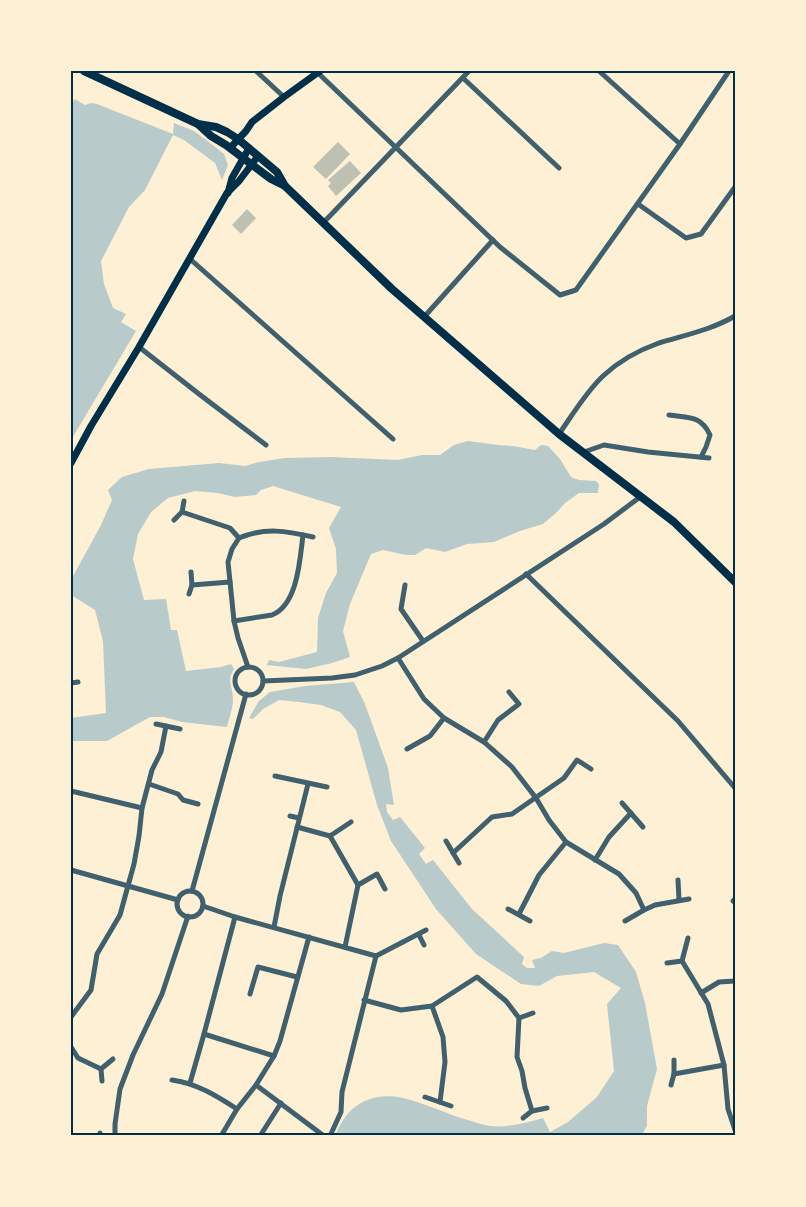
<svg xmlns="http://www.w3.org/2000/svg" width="806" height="1207" viewBox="0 0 806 1207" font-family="'Open Sans',sans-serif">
<rect width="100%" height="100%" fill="#fdf0d5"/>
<!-- green -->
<g fill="#b9caca">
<path d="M75 99 85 105 91 103 97 104 173 134 174 123 194 131 214 146 224 154 228 165 222 180 215 163 184 140 173 135 145 190 129 207 101 261 104 284 113 308 126 314 121 322 136 331 71 440V104Z"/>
<path d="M468 441 498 445 513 446 535 450 541 445 548 446 560 459 571 477 579 480 596 481 599 484 598 493H579L565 503 556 513 543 524 520 531 494 542 467 544 445 552 426 548 415 555H406L383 550 371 554 350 604 343 631 350 657 332 663 306 669 267 665 269 660 279 662 317 652 318 618 326 593 337 573 336 549 329 528 341 507 273 486 261 490 256 495 235 497 218 493 195 491 168 498 151 512 138 534 133 559 144 600 166 599 171 630H177L186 671 221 667 231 664 234 669C226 682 233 686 233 699 233 707 230 716 228 723L227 727 182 722 164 717H150L107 741H71V718L106 713 103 641 95 610 71 595V580L101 525 112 500 108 490 122 477 149 469 219 463 245 466 259 462 285 458 330 457 398 460 422 455H440L454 445Z"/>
<path d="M354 682 365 704 388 768 394 805 386 804 387 812 393 820 400 817 425 848 419 854 426 864 433 860 472 909 524 957 522 964 527 968H535L532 960 541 958 552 951 564 953 604 943 618 945 636 972 645 1003 657 1069 647 1106V1126L641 1136H335C340 1123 348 1110 361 1103 388 1088 415 1101 442 1111 451 1115 461 1118 471 1121 477 1123 484 1125 490 1126 507 1128 526 1123 543 1118L550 1132 568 1122 597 1097 614 1071 607 1004 621 988 594 972 557 976 539 986 521 984 476 954 436 909 391 841 377 805 356 730 340 712 321 705 299 702 279 700 263 709 253 719 249 718 259 701 270 692 305 686Z"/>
</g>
<!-- building -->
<g fill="#bec0b2">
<path d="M338 142 350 154 326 179 313 167Z"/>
<path d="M350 161 361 173 336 196 328 186 331 183 328 180Z"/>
<path d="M247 209 256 218 241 234 232 225Z"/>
</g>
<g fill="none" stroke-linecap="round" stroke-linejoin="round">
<!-- minor -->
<g stroke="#3f606c" stroke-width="5">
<path d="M256 71 284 97"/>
<path d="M599 71 680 144"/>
<path d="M318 73 500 247 560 295 576 290 680 144 729 71"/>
<path d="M463 78 559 168"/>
<path d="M638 204 686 238 701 234 735 187"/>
<path d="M324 222 469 71"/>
<path d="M190 259 393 439"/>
<path d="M424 317 493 240"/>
<path d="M139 347 199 394 266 445"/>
<path d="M669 415C688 418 701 415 710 435L706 447 701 457"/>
<path d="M559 434C573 414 586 392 603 376 619 361 639 350 659 343 685 335 711 330 735 316"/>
<path d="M584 452 604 445 648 452 709 458"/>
<path d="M182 512 230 528 239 538"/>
<path d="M174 520 182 512 184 501"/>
<path d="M239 538 232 549 228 562 234 621 238 638 248 667"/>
<path d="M239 538C265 527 287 531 313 537"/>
<path d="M526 574 678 721 735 788"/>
<path d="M192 585 230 582"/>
<path d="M405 585 401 609 423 641"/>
<path d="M189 594 192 585 191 572"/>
<path d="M234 621 272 615C298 605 300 558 303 535"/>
<path d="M398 658 424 699 444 718 484 742 512 767 536 798 549 820 566 842 619 874 636 893 644 910"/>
<circle cx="249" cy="681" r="14"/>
<path d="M263 681 332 678 355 675 382 666 398 658 604 524 640 497"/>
<path d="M71 683 78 682"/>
<path d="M156 724 180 729"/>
<path d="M484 742 498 720 519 704 509 692"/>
<path d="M407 749 430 736 444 718"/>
<path d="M275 776 327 787"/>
<path d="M149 784 178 794 183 800 198 804"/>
<path d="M71 791 142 808"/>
<path d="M622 803 643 827"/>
<path d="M290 816 299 818"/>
<path d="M297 827 330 836 358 885 345 947"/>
<path d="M330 836 351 822"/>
<path d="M446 841 459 863"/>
<path d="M453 853 492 817 512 814 564 778 577 760 591 769"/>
<path d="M595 860 609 837 631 813"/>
<path d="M71 870 178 900"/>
<path d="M678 880 679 900"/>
<path d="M358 885 377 874 385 889"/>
<path d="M192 891 246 694"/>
<circle cx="190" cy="904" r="13"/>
<path d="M733 901 735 899"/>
<path d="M203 906 235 917 376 956"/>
<path d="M508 909 530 921"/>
<path d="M519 914 539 875 566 842"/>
<path d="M625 921 644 910 655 905 689 899"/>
<path d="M274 927 280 896 308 784"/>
<path d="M419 935 424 945"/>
<path d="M688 938 682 961 708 1004 724 1065 728 1109 735 1130"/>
<path d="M376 956 426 930"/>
<path d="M667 963 682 961"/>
<path d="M701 993 719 982 735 981"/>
<path d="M250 994 258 967 297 977"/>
<path d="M364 1000 401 1010 432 1006 477 977 506 1001 519 1018 517 1057 522 1071 525 1088 532 1111"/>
<path d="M432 1006 443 1037 445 1062 440 1102"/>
<path d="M71 1017 91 990 97 954 120 915 134 864 139 836 142 808 152 770 161 752 166 726"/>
<path d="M519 1018 533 1013"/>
<path d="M204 1034 274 1056"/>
<path d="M71 1047 78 1058 101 1069"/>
<path d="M674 1074 724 1065"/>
<path d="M172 1080C196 1083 217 1096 237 1109"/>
<path d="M102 1081 101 1069 113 1059"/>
<path d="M190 1083 204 1034 235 917"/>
<path d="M256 1085 324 1136"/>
<path d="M671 1085 674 1074V1060"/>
<path d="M425 1097 451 1106"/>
<path d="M523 1118 532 1111 547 1108"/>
<path d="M99 1136 100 1133"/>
<path d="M115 1136V1124L120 1089 133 1055 162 994 188 916"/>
<path d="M221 1136 237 1109 256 1085 274 1056 280 1041 309 937"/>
<path d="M260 1136 281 1103"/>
<path d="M330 1136 341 1112 342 1092 376 956"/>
</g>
<!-- secondary -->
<g stroke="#003049" stroke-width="7">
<path d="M230 148 246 131 252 122 284 97 320 71"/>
<path d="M228 193 232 178 249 148"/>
<path d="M71 463 91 426 139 347 227 193 239 181 258 156"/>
</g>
<!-- primary -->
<g stroke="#003049" stroke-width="8">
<path d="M84 71 198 124 216 127 227 132 238 139 277 172 285 186 392 289 559 434 674 522 735 582"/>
<path d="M199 125 211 136 226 145 271 179 285 186"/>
</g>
</g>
<!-- border -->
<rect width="806" height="1207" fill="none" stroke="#fdf0d5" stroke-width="145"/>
<rect x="72" y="72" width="662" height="1062" fill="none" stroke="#003049" stroke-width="2"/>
</svg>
